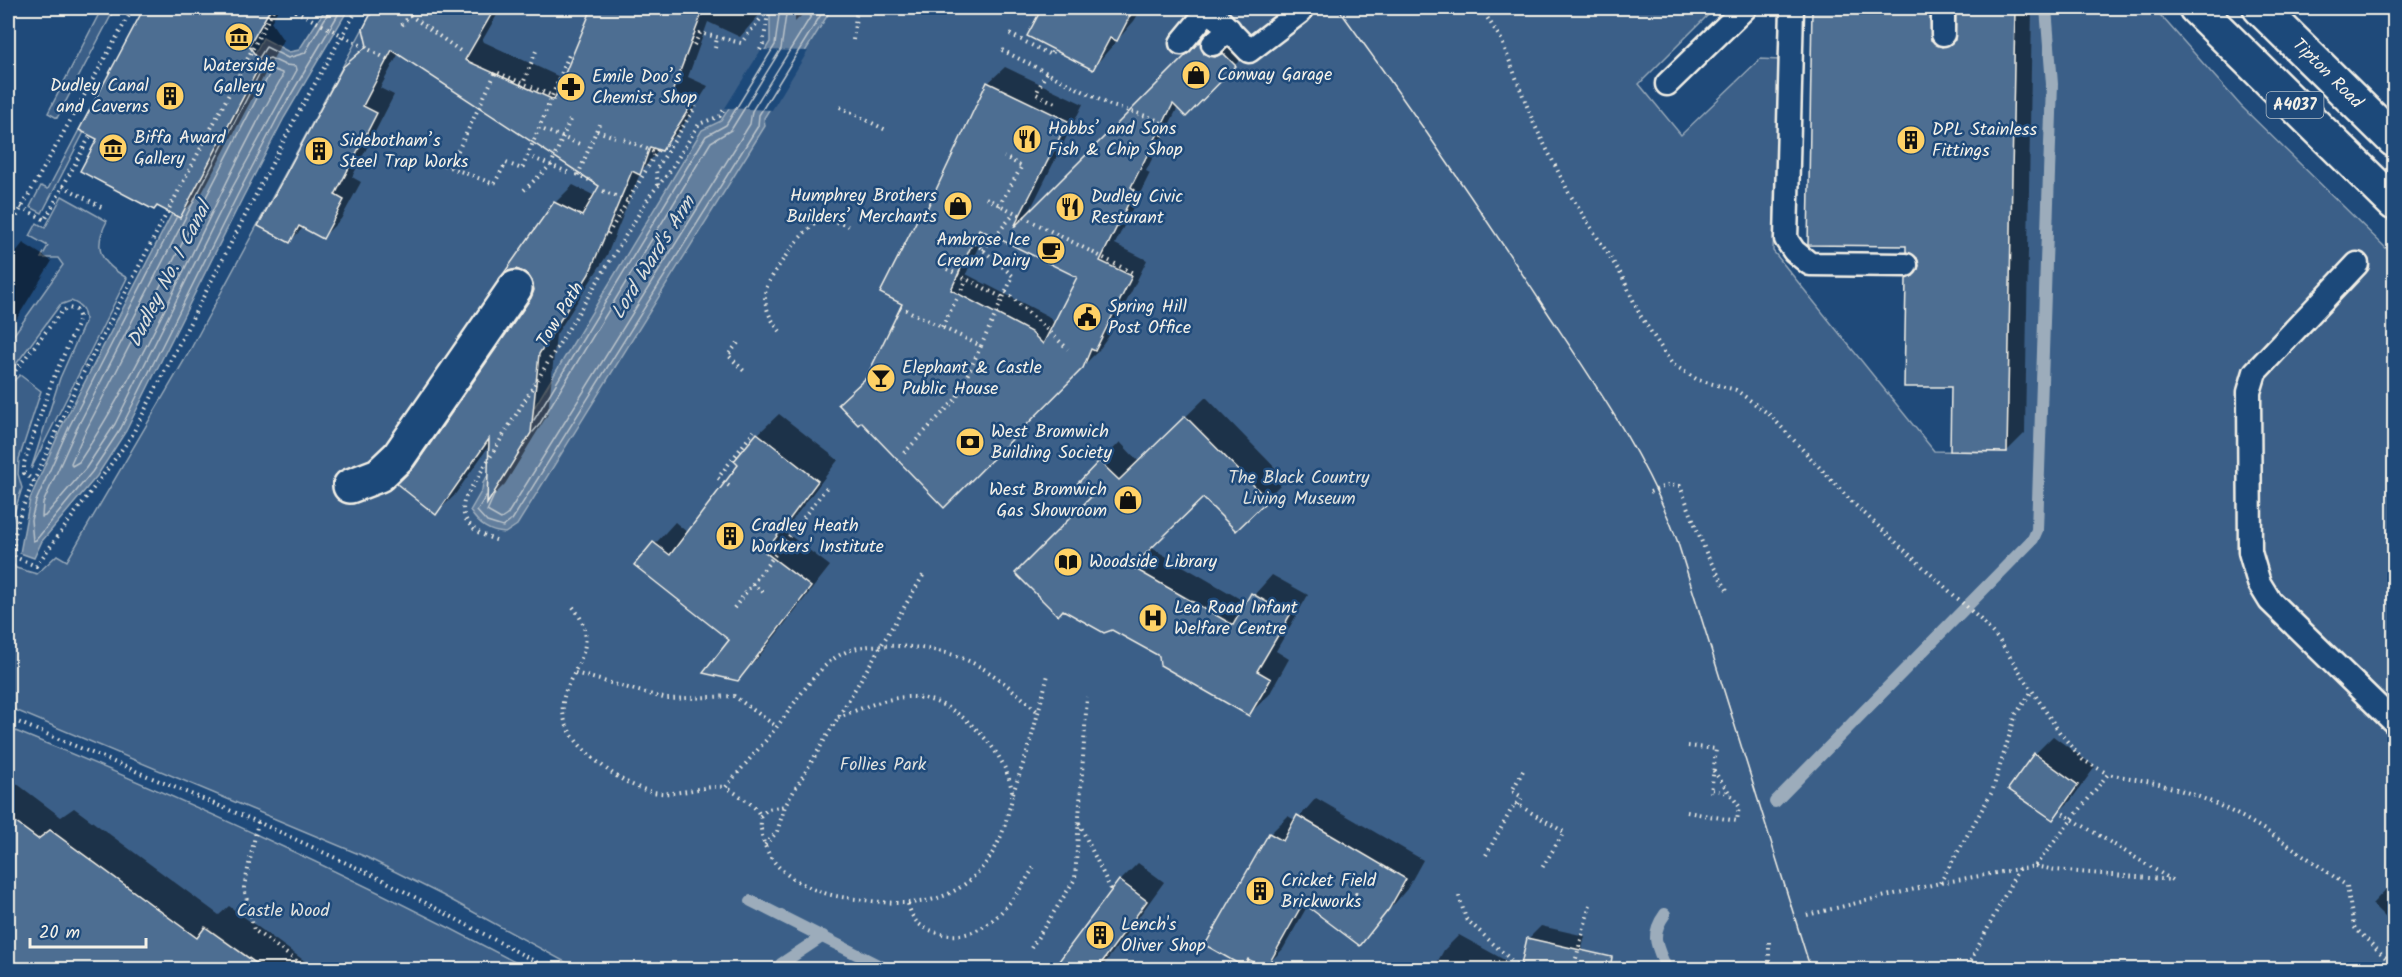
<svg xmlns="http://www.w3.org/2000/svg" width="2402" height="977" viewBox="0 0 2402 977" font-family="Kalam,sans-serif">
<rect width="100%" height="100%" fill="#1f4a7a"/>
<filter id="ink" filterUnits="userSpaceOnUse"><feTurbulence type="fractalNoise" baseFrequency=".0167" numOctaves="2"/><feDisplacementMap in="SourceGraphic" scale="12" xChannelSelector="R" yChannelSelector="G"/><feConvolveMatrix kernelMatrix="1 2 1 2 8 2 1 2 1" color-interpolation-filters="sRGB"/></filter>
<g filter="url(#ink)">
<!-- green -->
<g fill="#3a5f88" stroke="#97a8b8" stroke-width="1.5">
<path d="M102 8H115L57 118 48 113Z"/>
<path d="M374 8H1715L1639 84 1681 135 1760 59 1779 60 1773 251 1934 451 2007 452 2015 8H2154L2241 106 2394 256V969H578L442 895 366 857 8 707V557L16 568 37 574 57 555 67 561 188 354Z"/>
<path d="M79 130 84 132 42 213 30 207 41 186 48 189Z"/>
<path d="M62 196 107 221C92 249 101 263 127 278L31 469 60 378 85 322C85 310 82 305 71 301L60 305 8 375V343L63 265 58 258H41L48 246 30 236 37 223 45 228Z"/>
<path d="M20 375 41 391 19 459 18 474 22 488 8 532V386Z"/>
<path d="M8 728C186 799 359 879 528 969H264L206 927 197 938 50 830 38 839 8 817Z"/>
</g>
<!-- water -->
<g fill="#627e9d" stroke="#9cacbb" stroke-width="1.5">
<path d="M326 8H349L284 118 243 197 126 431 97 476 42 541 34 558 20 553 30 499 63 424 263 38 289 52 299 50Z"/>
<path d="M775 8H832L764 118 765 126 517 525 505 533C489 532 479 525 470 511L482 490 483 483 520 425 528 418 702 130 721 121 770 42V15Z"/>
</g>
<!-- pier -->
<path fill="#1f4a7a" d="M761 50 808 51 772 110 725 108Z"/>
<!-- shadow -->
<g fill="#0007" fill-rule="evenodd">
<path d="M146 8H279L271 22 283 40 202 193 179 216 99 138 81 129Z"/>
<path d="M376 8H501L482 41 564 79 594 8H765L740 37 708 22 688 77 708 86 679 132 660 149 641 171 607 255 556 335 548 414 505 484 489 500 491 443 454 496 436 513 416 467 532 299 555 203 573 185 595 196 601 186 399 53 380 88 394 95 352 177 361 182 341 219 323 237 304 227 290 241 344 68 368 44 365 29Z"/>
<path d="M795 8H809L795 22Z"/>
<path d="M1044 8H1142L1134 21 1093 68 1029 35Z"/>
<path d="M1813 8H1948L1949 22 1957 27V8H2032L2025 433 2007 451 1953 386 1907 279 1921 265 1919 257 1908 244 1809 243Z"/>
<path d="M1217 27 1251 48 1203 99 1178 107 1146 171 1150 173 1115 244 1147 260 1111 333 1099 350 944 506 868 377 904 303 923 211 932 202 988 83 1005 67 1083 104 1027 216ZM986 230 1079 277 1055 324 1048 316 966 274Z"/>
<path d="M23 243 52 261 8 333V262Z"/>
<path d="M1206 397 1286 479 1236 529 1203 496 1150 547 1247 603 1272 575 1308 595 1276 651 1289 659 1269 695 1249 714 1160 655 1093 497 1079 484 1120 442 1139 462Z"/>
<path d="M779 414 838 460 784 531 830 566 758 658 737 679 731 640 636 565 675 522 688 533 740 464 758 434Z"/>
<path d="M2053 736 2095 767 2071 800 2053 818 2035 754Z"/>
<path d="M8 777 61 817 74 808 219 915 229 906 317 970H8Z"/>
<path d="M1316 798 1423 860 1407 889 1360 944 1308 905 1283 949 1265 967 1250 958 1244 965 1270 834 1288 816 1296 821Z"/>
<path d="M1138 863 1164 882 1100 970H1054L1120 881Z"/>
<path d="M2394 881V926L2372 904Z"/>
<path d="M1541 926 1585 936 1577 970H1433L1444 950 1459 935 1521 969 1529 938Z"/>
</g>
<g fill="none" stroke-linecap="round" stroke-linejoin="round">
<!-- shore -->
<g stroke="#bac3ca" stroke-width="1.5">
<path d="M259 58 266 47 288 58 305 53 331 8"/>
<path d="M270 58 285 65 296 66 297 70 231 190 115 424 86 468 45 516 42 517 43 503 76 430 267 59Z"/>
<path d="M274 70 282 73V77C210 203 159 341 79 462L72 466 71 463 84 434 271 71Z"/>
<path d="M176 218 69 427 36 501 31 520 33 541 36 540 92 472 121 428 238 194 279 115 342 8"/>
<path d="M534 420 706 136 726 125 775 45 780 8"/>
<path d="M533 432 539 425 711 142 731 130 781 49 787 8"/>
<path d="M495 493 487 511 501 519 507 515 750 124 752 111 816 8"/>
<path d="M486 496 477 511 487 522 503 527 512 520 758 126 759 115 825 8"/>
</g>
<!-- stream -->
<g stroke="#9cacbb" stroke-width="12">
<path d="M1775 802 2033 539 2037 530 2052 84 2046 8"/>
<path d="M751 901 888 970"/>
<path d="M1665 914C1649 936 1657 946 1667 970"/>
<path d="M781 964 823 936"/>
</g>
</g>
<!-- building -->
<g fill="#4d6e92" stroke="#f4f1e8" stroke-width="1.5" fill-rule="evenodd">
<path d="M144 8H271L249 46 261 63 180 218 157 206 154 210 80 171 97 139 79 130Z"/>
<path d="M374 8H495L465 60 554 100 592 8H704L671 95 692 104 662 151 650 147 640 175 632 171 589 274 539 354 531 433 487 504 489 439 436 515 397 484 414 467 531 298 534 290 532 281 526 273 516 269 504 273 554 202 582 216 599 186 392 50 363 106 377 113 335 195 344 200 323 239 299 226 290 243 258 226 343 67 367 46 363 29Z"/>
<path d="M1042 8H1134L1117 41 1110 38 1093 70 1027 36Z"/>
<path d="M1812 8H1930L1931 40 1942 47 1955 40 1956 8H2015L2007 452 1950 451 1951 387H1904L1906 279 1913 276 1919 266 1917 258 1906 252V246L1808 245Z"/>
<path d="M1200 41 1204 54 1215 57 1223 53 1236 66 1186 117 1173 104 1131 187 1135 190 1100 261 1132 276 1095 351 1091 349 1083 368 944 508 861 422 858 425 838 404 866 378 902 304 880 293 922 210 925 213 987 82 1068 121 1014 227ZM979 229 1077 277 1043 344 1031 332 951 290Z"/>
<path d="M1185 416 1268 500 1236 531 1203 498 1132 567 1233 625 1251 593 1290 615 1257 671 1271 679 1249 716 1160 665 1159 656 1112 630 1104 633 1063 610 1058 616 1015 573 1091 497 1077 484 1099 461 1119 480Z"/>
<path d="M757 433 818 481 765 552 811 587 738 681 703 673 729 640 634 565 653 542 670 555 738 465 734 461Z"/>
<path d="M2034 753 2078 785 2053 820 2008 789Z"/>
<path d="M1297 815 1406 879 1389 909 1360 946 1303 903 1266 969 1248 959 1244 967 1205 945 1269 833 1283 841Z"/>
<path d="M8 817 38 839 50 830 197 938 205 927 264 969H8Z"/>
<path d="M1119 880 1147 901 1097 969H1053Z"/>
<path d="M1527 938 1612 957 1610 969H1520Z"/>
</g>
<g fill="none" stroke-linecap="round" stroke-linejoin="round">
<!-- lane casing -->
<g stroke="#f4f1e8" stroke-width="27">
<g id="lane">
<path d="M1792 8 1786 239 1794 251 1810 264 1906 265"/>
<path d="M1943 8V34"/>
<path d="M1209 9 1249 51 1300 12 1301 8"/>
<path d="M1181 43 1210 8"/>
<path d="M1213 44 1229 29"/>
<path d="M1667 84 1745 8"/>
<path d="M2357 264 2255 372 2249 392 2250 552 2259 583 2270 601 2394 722"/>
</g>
</g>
<!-- street casing -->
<g stroke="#f4f1e8" stroke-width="38">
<path id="street" d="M350 486 379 475 399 456 515 288"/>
</g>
<!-- primary casing -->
<g stroke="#f4f1e8" stroke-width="38">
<g id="primary">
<path d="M2196 8 2394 203"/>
<path d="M2260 8 2394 140"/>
</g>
</g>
<!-- path -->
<g stroke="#f4f1e8" stroke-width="4" stroke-dasharray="1.5 4.5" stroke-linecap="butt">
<path d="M290 8 387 59"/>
<path d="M400 8 463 53"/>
<path d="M1481 8 1501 39 1534 124 1569 193 1622 276 1640 315 1672 364 1698 380 1736 390 1770 415 1854 504 1980 619 1999 640 2060 733 2083 760 2108 774"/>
<path d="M386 13 389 8"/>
<path d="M402 25 410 15"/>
<path d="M1010 34 1051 55 1053 49"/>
<path d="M853 40 857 8"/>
<path d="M694 45 700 33 741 43 766 12"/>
<path d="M715 48 717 38"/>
<path d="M760 50 763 44 769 8"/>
<path d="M1002 50 1112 106 1153 118 1167 126 1153 152 1150 150"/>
<path d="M1046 73 1036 94 1055 103"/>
<path d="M522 86 536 51"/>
<path d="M840 107 886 130"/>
<path d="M544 130 582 145"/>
<path d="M597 131 615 137"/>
<path d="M624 139 656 153"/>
<path d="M533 158 570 173"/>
<path d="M444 165 494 184 506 163 522 169 569 55"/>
<path d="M450 167 496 72 553 96"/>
<path d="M589 180 578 175 599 124"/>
<path d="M658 185 656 170 696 106"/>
<path d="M63 186 103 208"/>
<path d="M524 190 551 165 570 120"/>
<path d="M603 191 628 201"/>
<path d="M986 198 1133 273"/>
<path d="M999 206 1022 166 1004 157"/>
<path d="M21 207 45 220 90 136"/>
<path d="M8 232 133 8"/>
<path d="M608 234 658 150"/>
<path d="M966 235 1013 276 981 346"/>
<path d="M983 250 1014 214"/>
<path d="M947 269 1003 298"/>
<path d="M1006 292 1068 349"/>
<path d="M900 307 981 346 956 399 902 455"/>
<path d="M942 327 967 279"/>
<path d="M780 331C771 321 762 304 766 289 771 274 806 224 821 221 830 219 838 223 848 226"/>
<path d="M738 343 728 355 745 372"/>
<path d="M8 380 62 311 69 308 76 310 79 316 77 325 51 384 24 463V473L34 481 78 383 274 8"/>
<path d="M964 382 973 390"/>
<path d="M34 481C24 504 10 532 15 557L36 566 131 437 297 115 358 8"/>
<path d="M729 486 718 478 754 431"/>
<path d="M1650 492 1668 485 1680 486 1707 555 1727 590"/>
<path d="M496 540C476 534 457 520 465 498L651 194 668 174 699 124 720 116 725 108"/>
<path d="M752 584 766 594"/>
<path d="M573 607C620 666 514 689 593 758 610 773 630 787 653 792 678 797 700 785 726 787"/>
<path d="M734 608 827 487"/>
<path d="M575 673 667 699 734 696 777 727"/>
<path d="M838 717C861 709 888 696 913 697 935 698 957 711 973 726 992 744 1007 764 1012 791 1013 798 1010 806 1008 813 1001 846 981 879 948 894 924 905 899 904 872 901 844 897 830 898 803 884 780 873 764 855 761 829 760 826 762 819 760 816 756 804 736 794 726 787 743 766 762 746 779 724 796 702 812 674 835 658 854 645 874 645 896 646 963 649 988 667 1037 711"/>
<path d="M8 718 258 822 383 880 551 970"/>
<path d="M1688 746 1716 749 1711 793"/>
<path d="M1712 790 1730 793"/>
<path d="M1013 793 1029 747 1048 675"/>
<path d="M1518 805 1522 797 1512 791 1525 767"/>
<path d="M1687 812 1737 821 1739 806 1713 770"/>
<path d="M760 816 768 809 785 806"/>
<path d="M258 822 244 888 254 930 309 970"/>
<path d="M1079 823 1111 890"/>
<path d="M765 845 777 832 785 806 924 574"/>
<path d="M1486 855 1515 803 1564 832 1542 868"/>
<path d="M2035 866 2055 870 2172 880 2059 811"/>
<path d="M1940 883 1992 792 2016 714 2032 691"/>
<path d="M1459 896 1466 919 1522 970"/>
<path d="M908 904C913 921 918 926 935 932 983 948 1013 901 1034 867"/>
<path d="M1348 904 1356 894 1359 896"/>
<path d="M1807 915 1940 883 2035 866 2108 774C2127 778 2147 780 2166 786 2234 804 2291 846 2347 886L2354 927 2394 966"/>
<path d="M1769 942V970"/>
<path d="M1031 948 1075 879 1087 697"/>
<path d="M1968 966 2019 868"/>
<path d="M1573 970 1590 905"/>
</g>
<!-- lane -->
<use href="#lane" stroke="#1f4a7a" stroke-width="22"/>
<!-- street -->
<use href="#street" stroke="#1f4a7a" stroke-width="33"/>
<!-- primary -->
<use href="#primary" stroke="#1f4a7a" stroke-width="33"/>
<!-- tram -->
<path stroke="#f4f1e8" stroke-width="1.5" d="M1338 8C1408 104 1476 203 1542 304 1592 380 1645 454 1677 540L1811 970"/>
</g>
</g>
<!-- icons -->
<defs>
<g id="museum-disc" transform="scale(1.5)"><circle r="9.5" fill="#ffd166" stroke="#1f4a7a"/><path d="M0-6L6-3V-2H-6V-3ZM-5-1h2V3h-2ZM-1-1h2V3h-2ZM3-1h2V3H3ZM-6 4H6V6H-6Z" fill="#111"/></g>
<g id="shop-disc" transform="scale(1.5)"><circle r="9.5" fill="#ffd166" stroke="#1f4a7a"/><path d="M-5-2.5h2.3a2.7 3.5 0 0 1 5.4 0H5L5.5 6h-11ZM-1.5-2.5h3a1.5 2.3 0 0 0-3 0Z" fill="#111"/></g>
<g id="pharmacy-disc" transform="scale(1.5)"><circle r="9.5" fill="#ffd166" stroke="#1f4a7a"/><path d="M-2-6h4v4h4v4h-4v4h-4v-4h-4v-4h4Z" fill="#111"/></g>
<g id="building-disc" transform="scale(1.5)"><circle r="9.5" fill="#ffd166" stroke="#1f4a7a"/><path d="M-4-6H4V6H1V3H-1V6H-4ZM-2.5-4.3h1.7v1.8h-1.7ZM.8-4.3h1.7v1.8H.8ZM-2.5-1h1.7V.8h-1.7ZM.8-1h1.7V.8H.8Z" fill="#111"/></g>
<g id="restaurant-disc" transform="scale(1.5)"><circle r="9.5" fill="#ffd166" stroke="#1f4a7a"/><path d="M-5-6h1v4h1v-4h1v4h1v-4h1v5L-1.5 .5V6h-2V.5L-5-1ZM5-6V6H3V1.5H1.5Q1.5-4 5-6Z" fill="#111"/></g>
<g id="cafe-disc" transform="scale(1.5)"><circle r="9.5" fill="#ffd166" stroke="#1f4a7a"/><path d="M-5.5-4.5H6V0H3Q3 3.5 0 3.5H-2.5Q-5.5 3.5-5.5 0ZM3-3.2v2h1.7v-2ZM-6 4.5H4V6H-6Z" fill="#111"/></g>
<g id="civic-disc" transform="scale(1.5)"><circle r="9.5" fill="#ffd166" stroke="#1f4a7a"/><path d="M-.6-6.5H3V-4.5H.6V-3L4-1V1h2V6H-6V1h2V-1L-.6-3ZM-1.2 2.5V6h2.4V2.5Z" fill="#111"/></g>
<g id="bar-disc" transform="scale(1.5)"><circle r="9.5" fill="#ffd166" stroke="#1f4a7a"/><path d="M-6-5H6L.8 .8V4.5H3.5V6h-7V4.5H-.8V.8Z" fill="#111"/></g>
<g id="bank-disc" transform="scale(1.5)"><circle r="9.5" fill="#ffd166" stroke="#1f4a7a"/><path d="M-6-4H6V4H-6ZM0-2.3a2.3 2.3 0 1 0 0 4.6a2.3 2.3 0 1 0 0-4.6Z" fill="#111"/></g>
<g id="library-disc" transform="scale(1.5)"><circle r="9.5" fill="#ffd166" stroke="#1f4a7a"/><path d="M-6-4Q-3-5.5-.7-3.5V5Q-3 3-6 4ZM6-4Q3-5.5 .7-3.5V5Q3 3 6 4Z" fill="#111"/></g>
<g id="hospital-disc" transform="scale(1.5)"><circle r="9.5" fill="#ffd166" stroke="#1f4a7a"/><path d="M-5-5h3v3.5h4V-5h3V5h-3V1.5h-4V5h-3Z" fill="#111"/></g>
</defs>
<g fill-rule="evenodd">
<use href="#museum-disc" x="239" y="37"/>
<use href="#shop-disc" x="1196" y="75"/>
<use href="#pharmacy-disc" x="571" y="87"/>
<use href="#building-disc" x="170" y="96"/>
<use href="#restaurant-disc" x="1027" y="139"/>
<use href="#building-disc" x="1911" y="140"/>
<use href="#museum-disc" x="113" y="148"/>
<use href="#building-disc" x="319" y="151"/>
<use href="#shop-disc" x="958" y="206"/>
<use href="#restaurant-disc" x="1070" y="207"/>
<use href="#cafe-disc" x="1051" y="250"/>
<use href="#civic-disc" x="1087" y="317"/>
<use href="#bar-disc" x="881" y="378"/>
<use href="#bank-disc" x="970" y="442"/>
<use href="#shop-disc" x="1128" y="500"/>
<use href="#building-disc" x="730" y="536"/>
<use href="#library-disc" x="1068" y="562"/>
<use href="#hospital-disc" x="1153" y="618"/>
<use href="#building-disc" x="1260" y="891"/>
<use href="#building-disc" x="1100" y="935"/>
</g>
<g text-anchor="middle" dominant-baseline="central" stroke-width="5" stroke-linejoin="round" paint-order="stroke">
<!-- shield labels -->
<rect fill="#1f4a7a" stroke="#b4bfc7" stroke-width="1.5" x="2266.5" y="92" width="57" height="26" rx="4.5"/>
<g font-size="16" font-weight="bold" fill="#f4f1e8">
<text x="2295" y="105">A4037</text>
</g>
<!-- poi labels -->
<g font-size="18" fill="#f4f1e8" stroke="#1f4a7a" text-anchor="start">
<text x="239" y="66" text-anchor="middle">Waterside<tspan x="239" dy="21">Gallery</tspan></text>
<text x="1217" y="75">Conway Garage</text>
<text x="592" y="77">Emile Doo’s<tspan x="592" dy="21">Chemist Shop</tspan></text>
<text x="149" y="86" text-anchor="end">Dudley Canal<tspan x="149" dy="21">and Caverns</tspan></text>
<text x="1048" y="129">Hobbs’ and Sons<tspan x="1048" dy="21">Fish &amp; Chip Shop</tspan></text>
<text x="1932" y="130">DPL Stainless<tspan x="1932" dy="21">Fittings</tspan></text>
<text x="134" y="138">Biffa Award<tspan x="134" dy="21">Gallery</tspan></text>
<text x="340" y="141">Sidebotham’s<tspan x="340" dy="21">Steel Trap Works</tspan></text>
<text x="937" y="196" text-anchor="end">Humphrey Brothers<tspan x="937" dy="21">Builders’ Merchants</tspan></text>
<text x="1091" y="197">Dudley Civic<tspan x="1091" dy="21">Resturant</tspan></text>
<text x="1030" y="240" text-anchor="end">Ambrose Ice<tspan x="1030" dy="21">Cream Dairy</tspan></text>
<text x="1108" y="307">Spring Hill<tspan x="1108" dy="21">Post Office</tspan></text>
<text x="902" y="368">Elephant &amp; Castle<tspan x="902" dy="21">Public House</tspan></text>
<text x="991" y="432">West Bromwich<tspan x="991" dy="21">Building Society</tspan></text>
<text x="1107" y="490" text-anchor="end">West Bromwich<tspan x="1107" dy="21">Gas Showroom</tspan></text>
<text x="751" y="526">Cradley Heath<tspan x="751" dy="21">Workers' Institute</tspan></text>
<text x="1089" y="562">Woodside Library</text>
<text x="1174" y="608">Lea Road Infant<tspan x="1174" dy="21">Welfare Centre</tspan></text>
<text x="1281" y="881">Cricket Field<tspan x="1281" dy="21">Brickworks</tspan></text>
<text x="1121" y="925">Lench's<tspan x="1121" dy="21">Oliver Shop</tspan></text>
</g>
<!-- street labels -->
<g font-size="18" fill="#f4f1e8" stroke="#1f4a7a">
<text transform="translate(2327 74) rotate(45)">Tipton Road</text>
<text transform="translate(561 315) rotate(-58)">Tow Path</text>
</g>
<!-- park labels -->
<g font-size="18" fill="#e1e2de" stroke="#1f4a7a">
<text x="1299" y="478">The Black Country<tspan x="1299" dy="21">Living Museum</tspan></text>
<text x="883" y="765">Follies Park</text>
<text x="283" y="911">Castle Wood</text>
</g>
<!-- water labels -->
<g font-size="20" font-style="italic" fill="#dee0dd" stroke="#1f4a7a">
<text transform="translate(654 258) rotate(-58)">Lord Ward's Arm</text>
<text transform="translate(170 275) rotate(-63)">Dudley No. 1 Canal</text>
</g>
</g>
<!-- margin -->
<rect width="2402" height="977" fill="none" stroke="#1f4a7a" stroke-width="30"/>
<rect x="15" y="15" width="2372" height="947" fill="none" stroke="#f4f1e8" stroke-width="2" filter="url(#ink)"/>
<!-- scale -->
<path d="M30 938v9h116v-9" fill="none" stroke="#f4f1e8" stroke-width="3"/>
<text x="39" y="938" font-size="18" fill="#f4f1e8" stroke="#1f4a7a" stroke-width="4.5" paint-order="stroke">20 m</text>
</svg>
